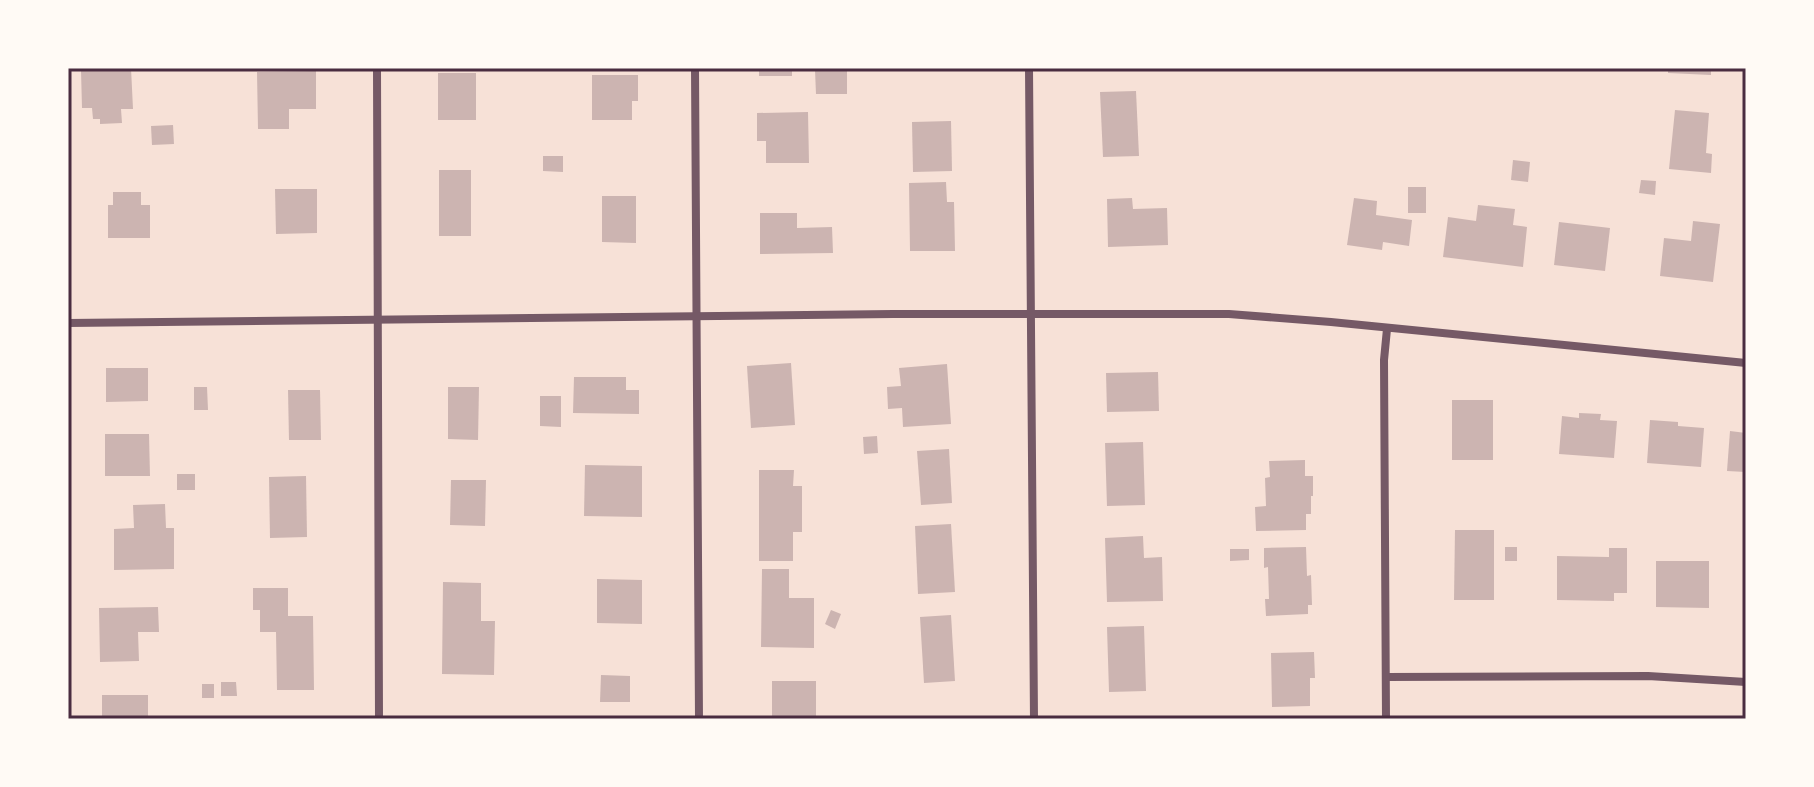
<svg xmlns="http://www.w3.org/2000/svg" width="1814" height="787" viewBox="0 0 1814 787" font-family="'Open Sans',sans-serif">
<rect width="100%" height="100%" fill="#f7e1d7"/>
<!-- building -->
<g fill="#ccb4b1">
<path d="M103 68H131L133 109H121L122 123 100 124V119H93L92 108H82L81 70Z"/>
<rect x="759" y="68" width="33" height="8"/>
<path d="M1668 68H1711V75L1668 73Z"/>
<path d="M847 69V94H816L815 70Z"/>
<path d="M316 71V109H289V129H258L257 72Z"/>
<rect x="438" y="73" width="38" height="47"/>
<path d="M592 75H638V101H632V120H592Z"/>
<path d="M1136 91 1139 156 1103 157 1100 92Z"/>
<path d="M1675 110 1709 113 1706 153 1712 154 1711 173 1669 169Z"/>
<path d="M808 112 809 163H766V141H757V113Z"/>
<path d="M951 121 952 171 913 172 912 122Z"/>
<path d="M173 125 174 144 152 145 151 126Z"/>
<path d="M543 156H563V172L543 171Z"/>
<path d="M1513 160 1530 162 1528 182 1511 180Z"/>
<rect x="439" y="170" width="32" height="66"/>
<path d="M1641 180 1656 181 1655 195 1639 193Z"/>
<path d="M946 182 947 202H954L955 251H910L909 183Z"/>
<rect x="1408" y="187" width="18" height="26"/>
<path d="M275 189H317V233L276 234Z"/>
<path d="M113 192H141V205H150V238H108V205H113Z"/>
<path d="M602 196H636V243L602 242Z"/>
<path d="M1132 198 1133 209 1167 208 1168 245 1108 247 1107 199Z"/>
<path d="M1354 198 1377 201 1376 215 1412 220 1409 246 1383 242 1382 250 1347 245Z"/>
<path d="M1478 205 1515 209 1513 225 1527 227 1523 267 1443 257 1448 217 1476 221Z"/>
<path d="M760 213H797V228L832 227 833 253 760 254Z"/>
<path d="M1693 221 1720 224 1713 282 1660 276 1664 238 1691 241Z"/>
<path d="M1559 222 1610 228 1605 271 1554 265Z"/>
<path d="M791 363 795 425 751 428 747 366Z"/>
<path d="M947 364 951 424 903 427 902 408 888 409 887 387 901 386 899 368Z"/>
<path d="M106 368H148V401L106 402Z"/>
<path d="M1158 372 1159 411 1107 412 1106 373Z"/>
<path d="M574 377H626V390H639V414L573 413Z"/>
<path d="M194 387H207L208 410H194Z"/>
<path d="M448 387H479L478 440 448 439Z"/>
<path d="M288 390H320L321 440H289Z"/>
<path d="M540 396H561V427L540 426Z"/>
<rect x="1452" y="400" width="41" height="60"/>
<path d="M1579 413 1601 414 1600 420 1617 421 1614 458 1559 454 1562 416 1579 418Z"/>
<path d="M1650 420 1678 422V426L1704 428 1701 467 1647 463Z"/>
<path d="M1730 431 1746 433V472L1727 471Z"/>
<path d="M105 434H149L150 476H105Z"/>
<path d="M877 436 878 453 864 454 863 437Z"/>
<path d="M1143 442 1145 505 1107 506 1105 443Z"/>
<path d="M949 449 952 503 921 505 917 451Z"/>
<path d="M1305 460V476H1313V496H1311V514H1306V530L1256 531 1255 507 1266 506 1265 478 1270 477 1269 461Z"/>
<path d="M585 465 642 466V517L584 516Z"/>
<path d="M759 470H794L793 486H802V532H793V561H759Z"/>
<rect x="177" y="474" width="18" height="16"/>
<path d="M306 476 307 537 270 538 269 477Z"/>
<path d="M451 480H486L485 526 450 525Z"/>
<path d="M165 504 166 528H174V569L114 570V529L134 528 133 505Z"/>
<path d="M951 524 955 592 918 594 915 526Z"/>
<path d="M1455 530H1494V600H1454Z"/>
<path d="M1143 536 1144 558 1162 557 1163 601 1107 602 1105 538Z"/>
<path d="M1306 547 1307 576 1311 575 1312 605H1308V614L1266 616 1265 599H1269L1268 567 1264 568V548Z"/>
<rect x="1505" y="547" width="12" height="14"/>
<path d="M1609 548H1627V593H1614V601L1557 600V556L1609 557Z"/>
<path d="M1230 549H1249V560L1230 561Z"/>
<path d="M1656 561H1709V608L1656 607Z"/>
<path d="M762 569H789V598H814V648L761 647Z"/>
<path d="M597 579 642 580V624L597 623Z"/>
<path d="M443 582 481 583V621H495L494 675 442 674Z"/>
<path d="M253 588H288V616H313L314 690H277L276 632H260V610H253Z"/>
<path d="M158 607 159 632H138L139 661 100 662 99 608Z"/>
<path d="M831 610 841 614 835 629 825 624Z"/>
<path d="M951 615 955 681 924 683 920 617Z"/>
<path d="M1144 626 1146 691 1109 692 1107 627Z"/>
<path d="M1314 652 1315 678H1310V706L1272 707 1271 653Z"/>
<path d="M601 675 630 676V702H600Z"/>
<path d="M772 681H816V719H778V717H772Z"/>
<path d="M221 682H236L237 696H221Z"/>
<rect x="202" y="684" width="12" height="14"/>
<path d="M102 695H148V718L102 719Z"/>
</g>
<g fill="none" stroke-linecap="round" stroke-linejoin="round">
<!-- minor -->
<g stroke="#755966" stroke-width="8">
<path d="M377 68 379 719"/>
<path d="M695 68 699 719"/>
<path d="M1029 68 1034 719"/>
<path d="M68 323 893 314H1229L1331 322 1746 363"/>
<path d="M1386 677 1648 676 1746 682"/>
<path d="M1386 719 1384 360 1387 329"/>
</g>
</g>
<!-- border -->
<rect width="1814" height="787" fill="none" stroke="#fffaf5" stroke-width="140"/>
<rect x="70" y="70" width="1674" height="647" fill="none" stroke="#4a2c40" stroke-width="3"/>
</svg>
